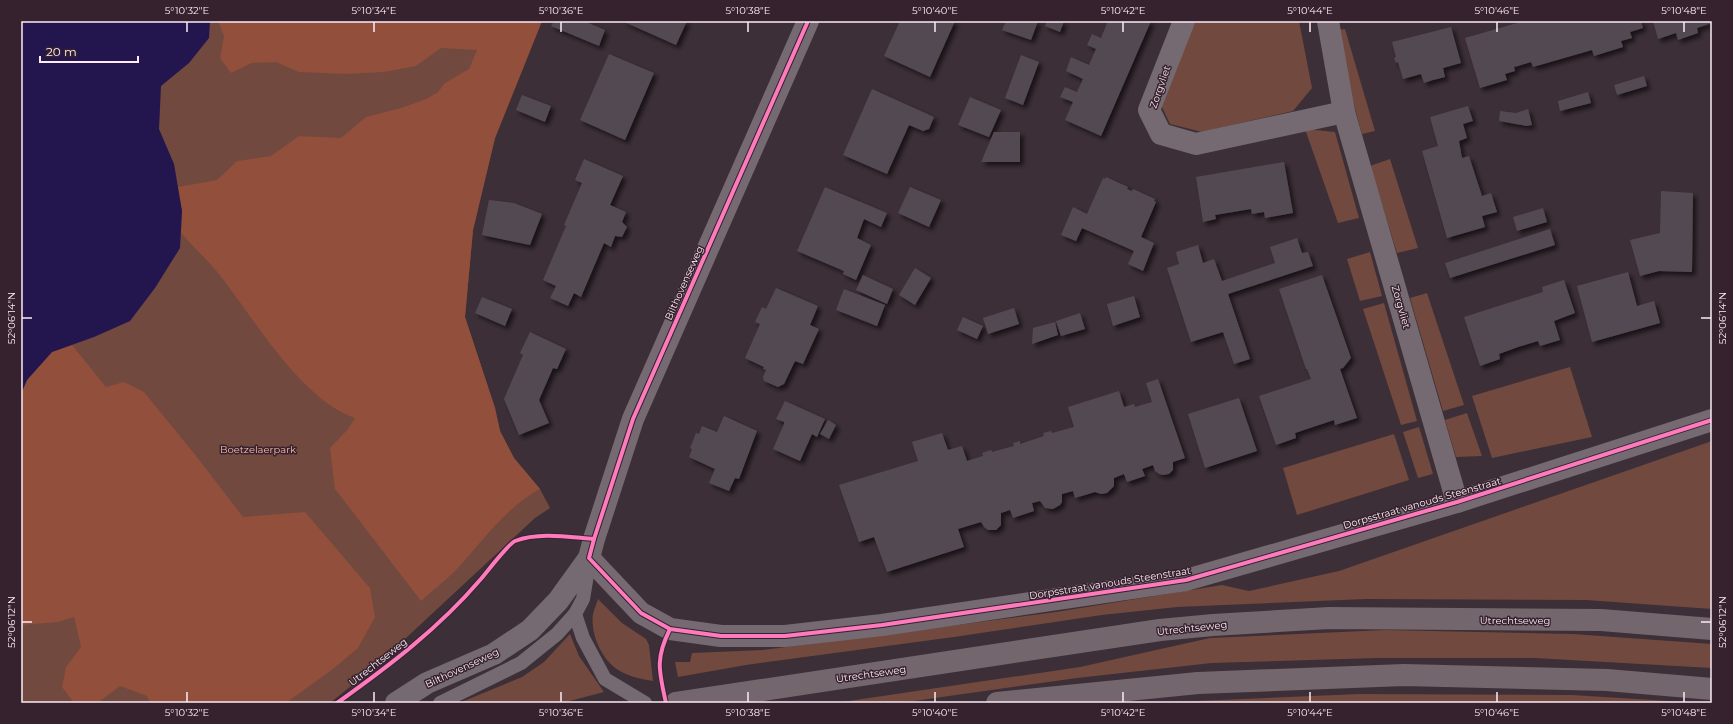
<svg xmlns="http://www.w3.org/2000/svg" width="1733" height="724" viewBox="0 0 1733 724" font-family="Montserrat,sans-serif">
<defs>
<filter id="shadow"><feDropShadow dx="3.5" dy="3.5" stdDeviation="2" flood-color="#0009"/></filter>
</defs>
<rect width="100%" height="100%" fill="#3c2f37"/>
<!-- green -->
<g fill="#71493e">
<path d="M21 21H542L495 138 473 230 465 317 495 408 500 431 514 458 540 489 550 508 535 518 378 664 330 703H21Z"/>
<path d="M1189 21H1299L1312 88 1293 111 1202 132 1170 124 1160 103Z"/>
<path d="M1345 29 1375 131 1362 134 1345 73 1338 30Z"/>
<path d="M1305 129 1335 132 1359 218 1338 223Z"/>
<path d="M1390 159 1418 248 1397 253 1370 166Z"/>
<path d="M1370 252 1382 296 1360 301 1347 259Z"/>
<path d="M1427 293 1464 405 1443 411 1410 298Z"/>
<path d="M1384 303 1417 421 1401 425 1363 309Z"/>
<path d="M1570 367 1592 437 1492 458 1472 396Z"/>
<path d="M1467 413 1482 456 1456 457 1445 420Z"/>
<path d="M1419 427 1433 474 1418 478 1403 432Z"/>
<path d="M1394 434 1409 480 1297 515 1283 468Z"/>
<path d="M1712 441V609L1586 600 1366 599 1177 607 1102 615 954 637 746 665 678 677 675 662H690L692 653 763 650 1056 612 1222 585 1249 591 1339 571Z"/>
<path d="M598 599 622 623 646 639 649 645 653 681C641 679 630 677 620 671 602 661 590 634 593 614 594 609 597 603 598 599Z"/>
<path d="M1385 630 1573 634 1712 644V668L1534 658H1377L1212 663 1077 678 900 703H835L1080 667 1210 638Z"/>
<path d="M570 634 579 656 604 692 562 703H459L522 677 544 662Z"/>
<path d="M1359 694 1572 695 1701 703H1148Z"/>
</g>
<!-- forest -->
<g fill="#914f3c">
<path d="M218 21H542L495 138 473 230 465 317 495 408 500 431 514 458 540 489C506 507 482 542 456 570 445 581 433 590 421 601L335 489 330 448 348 429 355 418C303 401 255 321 222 278 210 262 194 248 181 233L182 211 178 187 217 180 237 161 271 156 299 136 341 138 366 117 401 108 426 99 438 92 445 83 469 69 477 50 441 48 416 66 384 72 346 74 299 72 276 62 252 63 231 73 220 58 224 36Z"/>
<path d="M72 345 106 387 124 382 144 392 197 457 243 517 305 512 370 588 375 617 358 648 333 669 286 703H150L147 696 120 686 99 702 74 703 62 687 66 667 81 647 74 617 58 622 21 625V394L27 380 52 352Z"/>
</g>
<!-- water -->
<path fill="#23164e" d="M21 21H210L209 38 189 63 161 86 159 129 174 164 182 211 180 248 155 288 130 321 94 337 52 352 27 380 21 394Z"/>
<!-- building -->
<g fill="#534a53" filter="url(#shadow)">
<path d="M554 21H584L605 30 599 46 551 26Z"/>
<path d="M622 21H687L676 45Z"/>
<path d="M900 21H955L930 77 884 56Z"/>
<path d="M1006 21H1038L1031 40 1002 30Z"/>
<path d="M1047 21H1064L1060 32 1045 26Z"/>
<path d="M1108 21H1151L1101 136 1065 120 1073 102 1060 97 1065 87 1077 92 1083 79 1066 71 1071 57 1089 65 1096 49 1087 45 1092 34 1101 38Z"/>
<path d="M1524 21H1641L1643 28 1630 32 1632 38 1621 41 1623 47 1594 56 1592 50 1533 67 1531 62 1518 66 1514 67 1515 71 1505 74 1507 80 1480 88 1465 38Z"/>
<path d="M1653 21H1712V23L1697 28 1698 33 1678 40 1676 33 1658 39Z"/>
<path d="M1451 27 1461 63 1443 68 1445 77 1433 80 1424 83 1421 74 1403 79 1398 62 1396 63 1394 58 1396 57 1392 42Z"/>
<path d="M609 54 654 73 625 140 580 120Z"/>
<path d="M1021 55 1039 62 1023 105 1005 98Z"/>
<path d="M1644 76 1647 86 1617 95 1614 85Z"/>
<path d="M872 89 934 117 929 129 923 131 909 125 887 174 843 155Z"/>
<path d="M1588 92 1591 103 1560 111 1558 101Z"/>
<path d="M522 95 551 106 545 122 516 110Z"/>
<path d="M970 97 1001 110 989 137 958 125Z"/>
<path d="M1468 106 1473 121 1463 124 1467 138 1459 141 1462 158 1469 156 1482 196 1491 193 1497 212 1482 216 1485 227 1447 238 1422 151 1438 146 1430 117Z"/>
<path d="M1528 109 1532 125 1527 126 1499 121 1500 111 1516 113Z"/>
<path d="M994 132H1020V162H981Z"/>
<path d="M584 159 623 176 610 205 626 212 622 222 627 227 622 237 615 236 611 247 604 243 581 297 574 293 568 306 550 298 556 286 543 280 566 226 564 225 582 183 575 180Z"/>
<path d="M1284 162 1293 213 1265 218 1264 212 1252 214 1251 209 1215 215 1216 219 1203 222 1196 177Z"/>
<path d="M1106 177 1128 187 1127 189 1132 191 1133 189 1155 199 1154 201 1156 202 1141 237 1154 243 1143 271 1128 264 1134 251 1082 228 1076 241 1061 235 1073 207 1087 214 1103 178 1105 179Z"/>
<path d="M825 187 887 213 881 227 864 219 857 238 871 245 856 280 843 274 844 271 797 251Z"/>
<path d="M910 187 941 200 929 227 898 213Z"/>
<path d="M1661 191 1693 193 1692 272 1659 271 1640 276 1630 240 1660 233Z"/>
<path d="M489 200 514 203 542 214 530 245 482 235Z"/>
<path d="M1543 208 1547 222 1517 231 1513 217Z"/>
<path d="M1550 229 1555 245 1450 278 1445 263Z"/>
<path d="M1297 238 1302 253 1308 252 1313 266 1228 294 1250 359 1234 364 1223 332 1191 342 1167 268 1179 264 1176 252 1198 245 1203 263 1214 259 1222 281 1275 263 1270 247Z"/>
<path d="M915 268 931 278 915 305 899 295Z"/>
<path d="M1628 272 1637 306 1654 301 1660 323 1592 342 1577 286Z"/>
<path d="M863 275 893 289 887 304 856 290Z"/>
<path d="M1322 275 1351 358 1343 368 1340 369 1357 418 1335 425 1334 420 1295 433 1296 438 1276 445 1259 396 1311 379 1307 369H1306L1279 289Z"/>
<path d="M1564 280 1575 313 1554 321 1560 340 1540 346 1538 341 1518 347 1499 354 1500 359 1480 366 1464 317 1543 292 1542 287Z"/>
<path d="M776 288 818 306 810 325 819 329 803 364 795 361 784 384 778 387 764 381 763 377 766 370 763 369 764 367 745 358 760 324 755 322 762 307 766 309Z"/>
<path d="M844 289 885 305 877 326 836 310Z"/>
<path d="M1134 296 1140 317 1113 326 1107 304Z"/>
<path d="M482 297 512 309 505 326 475 313Z"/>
<path d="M1014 308 1019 324 988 334 983 318Z"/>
<path d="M1080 313 1085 329 1061 336 1056 321Z"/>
<path d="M963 317 983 326 977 339 957 330Z"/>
<path d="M1055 322 1058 335 1032 344 1033 328Z"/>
<path d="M530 332 566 349 557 369 553 368 539 400 549 423 519 435 504 399 523 355 520 353Z"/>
<path d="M1158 379 1185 458 1173 462V470L1169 474 1163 475 1159 474 1155 471 1153 465 1142 469 1145 476 1127 482 1124 474 1114 478V486L1107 493 1101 494 1095 492 1075 498 1073 491 1062 494V502L1060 505 1053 509 1045 508 1040 501 1032 503 1034 511 1013 518 1010 510 1001 513V525L996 530H988L984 527 981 522 958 529 964 547 887 572 874 537 859 542 839 485 918 461 912 442 942 433 948 450 962 446 967 461 983 456 982 453 991 450 992 452 1014 446 1013 443 1020 441V444L1044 436 1043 433 1051 431 1052 433 1074 427 1068 407 1119 391 1124 407 1134 404 1135 407 1152 402 1146 383Z"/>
<path d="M1239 398 1257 451 1205 468 1188 414Z"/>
<path d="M785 401 825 419 817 437 812 434 800 461 773 449 784 424V422L776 419Z"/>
<path d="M724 416 757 431 739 479 735 478 729 491 709 483 715 469 689 457 692 449 690 448 696 433 699 434 702 426 717 432Z"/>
<path d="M828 420 836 425 829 439 820 434Z"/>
</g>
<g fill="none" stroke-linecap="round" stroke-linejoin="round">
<!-- lane -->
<g stroke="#756a71" stroke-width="14">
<path d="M575 614 583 638 605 679 645 703"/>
<path d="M440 703 521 663 557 634 575 614 583 599 589 563"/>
</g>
<!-- street -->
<g stroke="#756a71" stroke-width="22">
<path d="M1184 21 1149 110 1161 134 1196 144 1344 112"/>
<path d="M1328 21 1344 112 1457 502"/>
<path d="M589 558 641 613 670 629 721 636H785L882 625 1186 580 1457 502 1712 420"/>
<path d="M396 703 427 683 494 654 530 630 558 601 589 558 594 539 633 419 808 21"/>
</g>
<!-- primary -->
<g stroke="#74666d" stroke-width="22">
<path d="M676 703 1160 630 1213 625 1329 618 1601 620 1712 629"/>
<path d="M997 703 1198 683 1404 675 1607 680 1712 689"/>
</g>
<!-- cycleway casing -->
<g stroke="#36212e" stroke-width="6">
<g id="cycleway">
<path d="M808 21 633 419 594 539 589 558 641 613 670 629 721 636H785L882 625 1186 580 1457 502 1712 420"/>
<path d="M337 703C389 666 439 628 480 580 487 572 508 544 515 541 539 532 568 537 594 539"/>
<path d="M666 703C659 671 655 659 670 629"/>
</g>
</g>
<!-- cycleway -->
<use href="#cycleway" stroke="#fd7abc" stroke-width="4"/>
</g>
<!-- ticks -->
<path fill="none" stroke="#fcecf5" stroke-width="1.5" d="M187 22V32M374 22V32M561 22V32M748 22V32M935 22V32M1123 22V32M1310 22V32M1497 22V32M1684 22V32M22 318H32M1701 318H1711M22 622H32M1701 622H1711M187 692V702M374 692V702M561 692V702M748 692V702M935 692V702M1123 692V702M1310 692V702M1497 692V702M1684 692V702"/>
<g text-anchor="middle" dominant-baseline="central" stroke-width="3" stroke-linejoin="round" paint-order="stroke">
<!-- street labels -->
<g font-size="10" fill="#fcecf5" stroke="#36212e">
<text transform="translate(1160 87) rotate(-71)">Zorgvliet</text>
<text transform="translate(684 283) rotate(-66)">Bilthovenseweg</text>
<text transform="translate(1401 307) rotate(74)">Zorgvliet</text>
<text transform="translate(1422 503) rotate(-16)">Dorpsstraat vanouds Steenstraat</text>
<text transform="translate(1110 583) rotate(-9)">Dorpsstraat vanouds Steenstraat</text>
<text x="1515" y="620">Utrechtseweg</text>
<text transform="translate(1192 628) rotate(-6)">Utrechtseweg</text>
<text transform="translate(378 662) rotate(-38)">Utrechtseweg</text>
<text transform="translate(462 668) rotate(-25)">Bilthovenseweg</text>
<text transform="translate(871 674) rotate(-8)">Utrechtseweg</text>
</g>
<!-- park labels -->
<g font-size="10" fill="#febda9" stroke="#36212e">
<text x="258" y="449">Boetzelaerpark</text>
</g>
</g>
<!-- border -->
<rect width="1733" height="724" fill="none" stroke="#36212e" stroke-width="44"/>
<!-- scale -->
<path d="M40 56v6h98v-6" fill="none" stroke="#fcecf5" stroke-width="2"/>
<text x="46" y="56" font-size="12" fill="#fcecf5" stroke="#36212e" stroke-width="3" paint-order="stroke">20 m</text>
<rect x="22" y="22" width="1689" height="680" fill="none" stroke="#fcecf5" stroke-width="1.5"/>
<g font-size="10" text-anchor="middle" fill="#fcecf5">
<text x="187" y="14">5°10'32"E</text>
<text x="374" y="14">5°10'34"E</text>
<text x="561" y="14">5°10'36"E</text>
<text x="748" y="14">5°10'38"E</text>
<text x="935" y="14">5°10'40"E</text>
<text x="1123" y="14">5°10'42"E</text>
<text x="1310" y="14">5°10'44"E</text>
<text x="1497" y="14">5°10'46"E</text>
<text x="1684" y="14">5°10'48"E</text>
<text transform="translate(11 318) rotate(-90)" y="4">52°06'14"N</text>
<text transform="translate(1722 318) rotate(-90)" y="4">52°06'14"N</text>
<text transform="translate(11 622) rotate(-90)" y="4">52°06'12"N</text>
<text transform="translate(1722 622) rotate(-90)" y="4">52°06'12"N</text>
<text x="187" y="716">5°10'32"E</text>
<text x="374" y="716">5°10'34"E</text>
<text x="561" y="716">5°10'36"E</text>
<text x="748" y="716">5°10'38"E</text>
<text x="935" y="716">5°10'40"E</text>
<text x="1123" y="716">5°10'42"E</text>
<text x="1310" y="716">5°10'44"E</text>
<text x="1497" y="716">5°10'46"E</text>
<text x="1684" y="716">5°10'48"E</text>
</g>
</svg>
